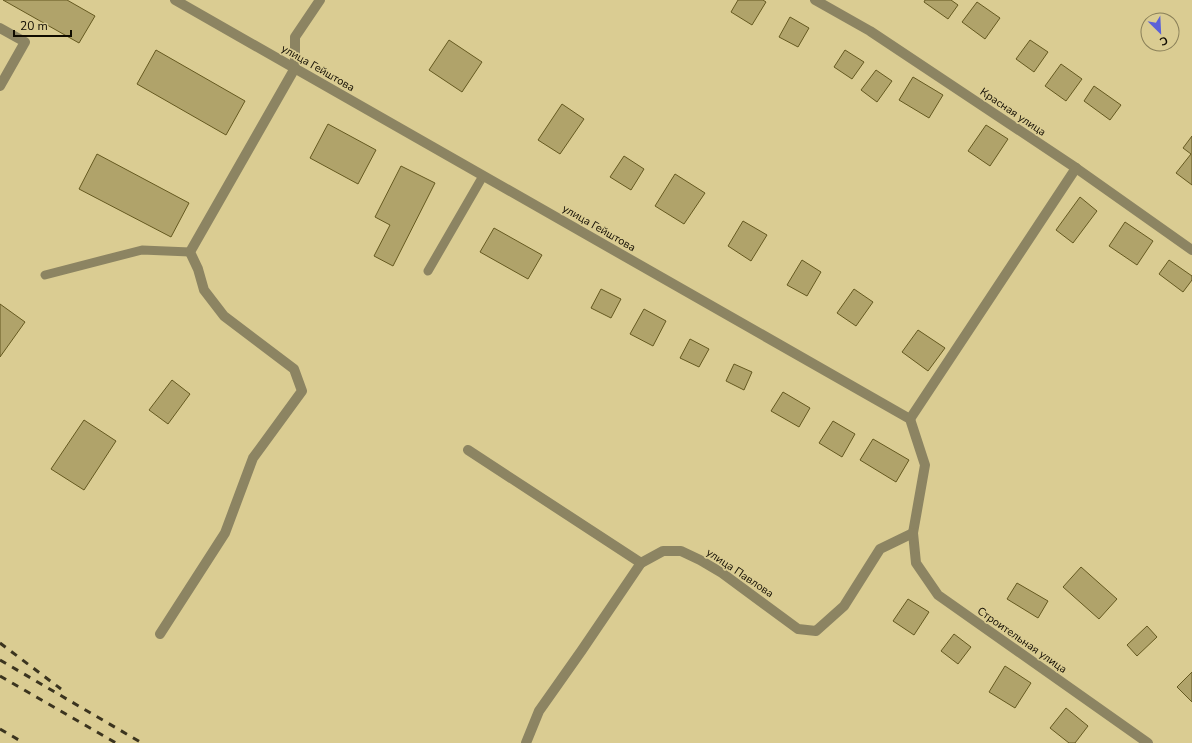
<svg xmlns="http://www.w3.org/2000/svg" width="1192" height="743" viewBox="0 0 1192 743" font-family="'Nunito Sans',sans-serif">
<rect width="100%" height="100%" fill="#dacc92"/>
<!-- building -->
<g fill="#b0a36a" stroke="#655920">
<path d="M3 0H67L95 16 79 43Z"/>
<path d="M738 0H763L766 2 752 25 731 12Z"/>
<path d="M925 0H951L958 5 948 19 924 2Z"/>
<path d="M977 2 1000 18 985 39 962 22Z"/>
<path d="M790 17 809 28 798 47 779 37Z"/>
<path d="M449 40 482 62 462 92 429 70Z"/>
<path d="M1030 40 1048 52 1034 72 1016 59Z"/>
<path d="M156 50 245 101 226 135 137 84Z"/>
<path d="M845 50 864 62 852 79 834 67Z"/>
<path d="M1061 64 1082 79 1066 101 1045 86Z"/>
<path d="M876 70 892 81 877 102 861 90Z"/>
<path d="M913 77 943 95 929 118 899 100Z"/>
<path d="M1094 86 1121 105 1110 120 1084 101Z"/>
<path d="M562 104 584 119 560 154 538 140Z"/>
<path d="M328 124 376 150 358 184 310 158Z"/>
<path d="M986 125 1008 139 990 166 968 151Z"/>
<path d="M1192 136V185L1176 173 1191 154 1183 148Z"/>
<path d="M97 154 189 203 171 237 79 189Z"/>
<path d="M624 156 644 169 631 190 610 177Z"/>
<path d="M401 166 435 183 393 266 374 256 390 225 375 217Z"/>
<path d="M675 174 705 193 684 224 655 206Z"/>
<path d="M1080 197 1097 211 1073 243 1056 230Z"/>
<path d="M743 221 767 235 751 261 728 246Z"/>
<path d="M1125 222 1153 241 1137 265 1109 246Z"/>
<path d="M494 228 542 255 528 279 480 252Z"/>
<path d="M802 260 821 272 807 296 787 285Z"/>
<path d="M1169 260 1192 276V280L1183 292 1159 274Z"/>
<path d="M601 289 621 299 611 318 591 308Z"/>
<path d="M854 289 873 302 856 326 837 313Z"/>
<path d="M0 304 25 322 0 357Z"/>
<path d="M644 309 666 321 653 346 630 334Z"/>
<path d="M918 330 945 348 928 371 902 352Z"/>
<path d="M690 339 709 349 699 367 680 358Z"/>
<path d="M734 364 752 372 744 390 726 381Z"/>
<path d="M172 380 190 394 168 424 149 410Z"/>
<path d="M783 392 810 408 799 427 771 411Z"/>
<path d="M84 420 116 441 84 490 51 469Z"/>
<path d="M833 421 855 434 842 457 819 443Z"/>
<path d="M873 439 909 460 896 482 860 460Z"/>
<path d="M1081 567 1117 599 1099 619 1063 587Z"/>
<path d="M1017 583 1048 601 1038 618 1007 599Z"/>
<path d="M908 599 929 612 914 635 893 621Z"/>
<path d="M1147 626 1157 637 1137 656 1127 645Z"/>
<path d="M954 634 971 647 958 664 941 651Z"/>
<path d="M1005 666 1031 683 1015 708 989 692Z"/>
<path d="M1192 672V702L1177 687Z"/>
<path d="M1066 708 1088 726 1075 743H1069L1050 728Z"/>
</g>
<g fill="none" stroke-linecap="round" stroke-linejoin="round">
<!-- lane -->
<g stroke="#8c8462" stroke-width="9">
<path d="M428 271 483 176"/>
<path d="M45 275 142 250 190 252"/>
</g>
<!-- street -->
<g stroke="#8c8462" stroke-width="10">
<path d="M175 0 910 419 925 465 913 533 916 563 938 595 1148 743"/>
<path d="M815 0 870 31 1076 168 1192 250"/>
<path d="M0 28 25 42 0 86"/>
<path d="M910 419 1076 168"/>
<path d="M468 450 641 563 663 551H681L700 560 722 573 798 629 816 631 844 606 880 549 913 533"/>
<path d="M160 634 225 533 253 458 302 391 294 369 224 316 204 290 198 269 190 252 295 68V37L320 0"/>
<path d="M526 743 539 711 582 650 641 563"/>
</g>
<!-- rail -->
<g stroke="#3b341f" stroke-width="3" stroke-dasharray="7 7" stroke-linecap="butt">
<path d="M0 643 61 689"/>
<path d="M0 660 142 743"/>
<path d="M0 676 116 743"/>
<path d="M0 729 24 743"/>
</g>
</g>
<g text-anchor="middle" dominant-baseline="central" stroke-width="3.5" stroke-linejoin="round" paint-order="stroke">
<!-- street labels -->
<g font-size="11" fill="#100b00" stroke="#dacc92">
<text transform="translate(318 68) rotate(30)">улица Гейштова</text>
<text transform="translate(1013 112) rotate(34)">Красная улица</text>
<text transform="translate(599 228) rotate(30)">улица Гейштова</text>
<text transform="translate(740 573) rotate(34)">улица Павлова</text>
<text transform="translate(1022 640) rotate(35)">Строительная улица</text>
</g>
</g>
<!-- north arrow -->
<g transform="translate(1160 32) rotate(156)"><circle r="19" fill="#dacc92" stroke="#897f58"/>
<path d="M0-3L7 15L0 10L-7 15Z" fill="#5b61d8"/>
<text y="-6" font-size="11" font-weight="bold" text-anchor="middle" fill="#100b00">С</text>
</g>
<!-- scale -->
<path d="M14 30v6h57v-6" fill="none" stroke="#100b00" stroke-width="2"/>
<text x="20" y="30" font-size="12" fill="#100b00" stroke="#dacc92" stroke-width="3" paint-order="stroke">20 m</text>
</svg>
